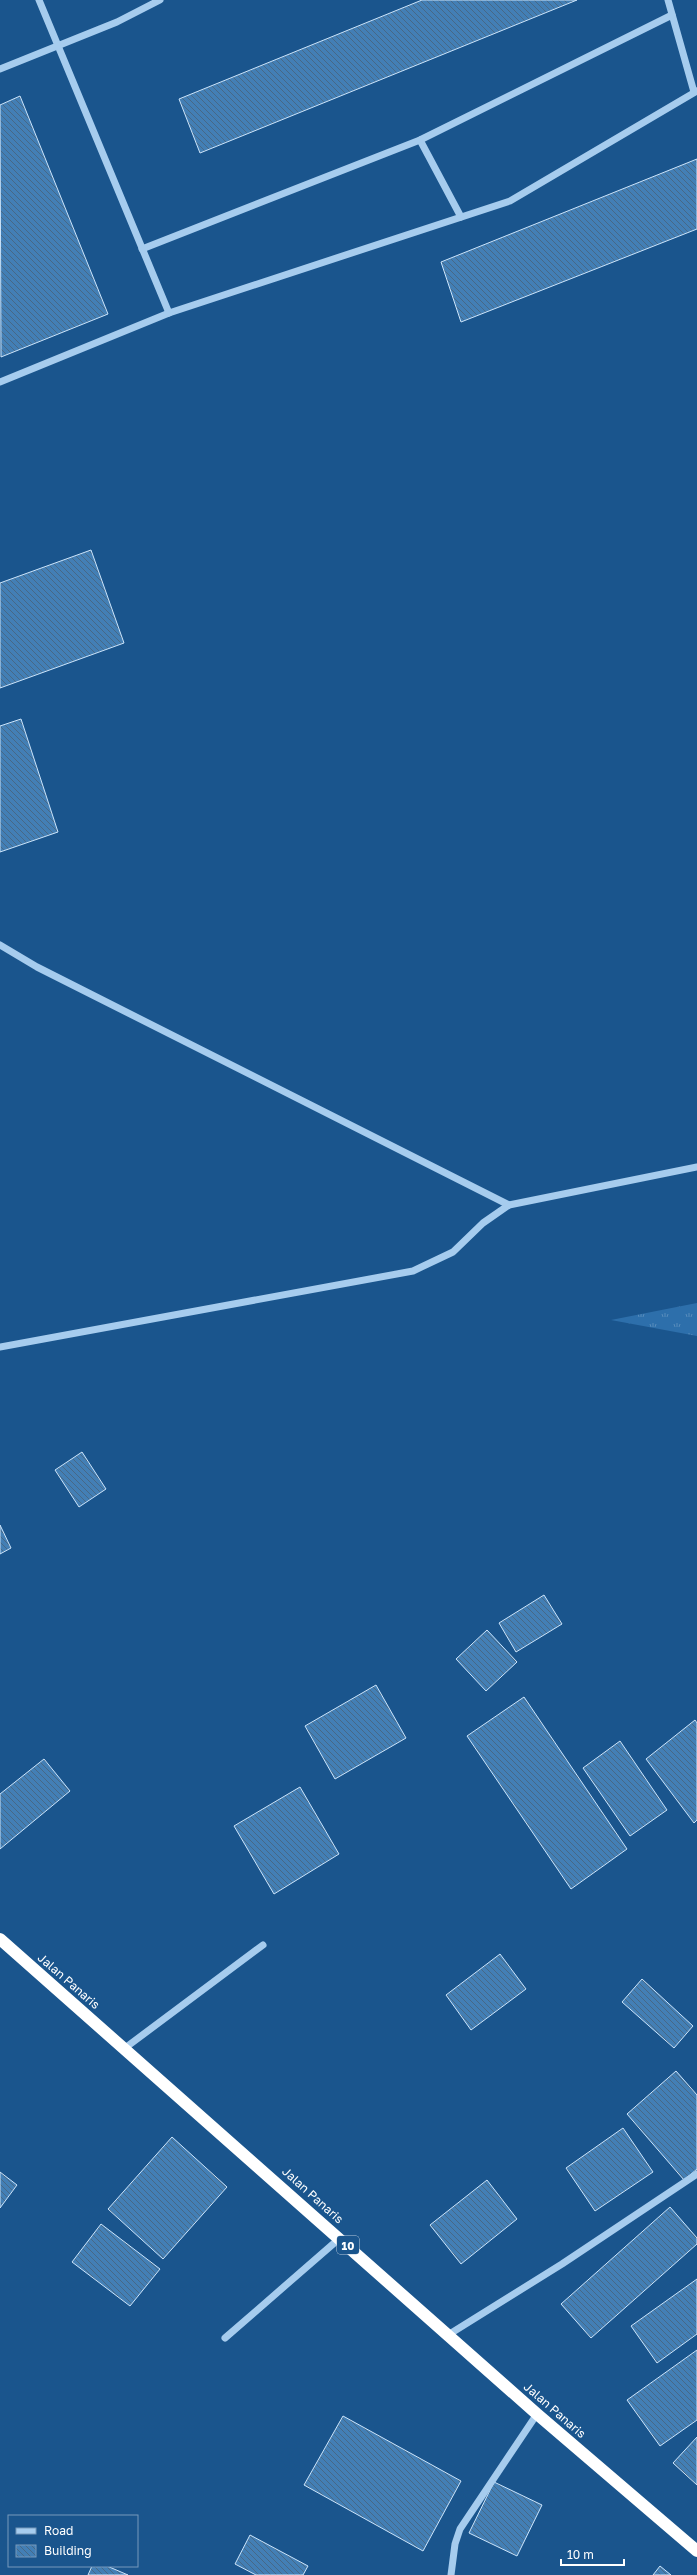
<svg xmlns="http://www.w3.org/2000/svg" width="697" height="2575" viewBox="0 0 697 2575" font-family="'Golos Text',sans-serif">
<defs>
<pattern id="grass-tufts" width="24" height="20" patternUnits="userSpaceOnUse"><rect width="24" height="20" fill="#2d6fab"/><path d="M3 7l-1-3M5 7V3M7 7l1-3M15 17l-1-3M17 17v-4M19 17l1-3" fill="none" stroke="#578cbc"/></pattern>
<pattern id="building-back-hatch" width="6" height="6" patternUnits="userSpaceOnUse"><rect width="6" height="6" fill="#437fb5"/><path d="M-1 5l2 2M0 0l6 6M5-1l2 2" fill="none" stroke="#476886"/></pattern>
</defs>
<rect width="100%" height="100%" fill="#1a558d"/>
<!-- grass -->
<path fill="url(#grass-tufts)" d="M697 1303V1336L611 1320Z"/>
<!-- building -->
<g fill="url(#building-back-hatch)" stroke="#cce4fa">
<path d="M422 0H577L200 153 179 99Z"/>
<path d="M20 96 108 314 1 357 0 105Z"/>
<path d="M697 159V229L461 322 441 262Z"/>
<path d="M91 550 124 643 0 688V583Z"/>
<path d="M21 719 58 832 0 852V726Z"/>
<path d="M82 1452 106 1489 79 1507 55 1470Z"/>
<path d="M0 1525 11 1548 0 1554Z"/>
<path d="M544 1595 562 1624 516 1652 499 1623Z"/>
<path d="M487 1630 517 1662 486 1691 456 1659Z"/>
<path d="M376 1685 406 1738 335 1779 305 1726Z"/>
<path d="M524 1697 627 1849 571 1889 467 1736Z"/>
<path d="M695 1720 697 1723V1820L694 1823 646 1759Z"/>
<path d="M620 1741 667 1810 630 1836 583 1768Z"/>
<path d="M44 1759 70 1791 0 1849V1794Z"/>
<path d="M300 1787 339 1854 274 1894 234 1826Z"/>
<path d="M500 1954 526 1989 471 2030 446 1995Z"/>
<path d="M642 1979 693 2026 674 2048 622 2002Z"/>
<path d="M676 2071 697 2095V2169L684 2180 627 2114Z"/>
<path d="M623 2128 653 2172 595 2211 566 2168Z"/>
<path d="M172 2137 227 2187 163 2259 108 2209Z"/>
<path d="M0 2172 17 2185 0 2208Z"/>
<path d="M487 2180 517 2219 461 2264 430 2225Z"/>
<path d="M670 2207 697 2238V2244L591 2338 561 2304Z"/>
<path d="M101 2224 160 2269 130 2306 72 2262Z"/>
<path d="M697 2279V2334L657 2363 631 2326Z"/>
<path d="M697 2350V2420L660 2446 627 2400Z"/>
<path d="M343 2416 461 2481 423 2551 304 2485Z"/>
<path d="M697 2437V2485L673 2463Z"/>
<path d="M494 2482 542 2505 517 2556 469 2533Z"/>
<path d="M250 2535 308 2566 303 2575H256L235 2564Z"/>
<path d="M92 2566H107L128 2575H88Z"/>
<path d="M660 2566 671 2575H653Z"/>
</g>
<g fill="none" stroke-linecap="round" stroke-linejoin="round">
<!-- minor -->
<g stroke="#a6ccee" stroke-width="7">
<path d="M39 0 169 313"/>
<path d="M668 0 694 92"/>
<path d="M0 69 117 22 160 0"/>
<path d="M420 140 461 217"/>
<path d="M142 249 420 140 672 15"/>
<path d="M0 382 169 313 510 201 697 91"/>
<path d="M0 945 37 967 509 1205"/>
<path d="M0 1347 413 1271 453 1252 483 1223 509 1205 697 1167"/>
<path d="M125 2048 263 1945"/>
<path d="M448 2335 562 2264 697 2174"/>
<path d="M225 2338 340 2238"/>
<path d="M451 2575 455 2544 460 2529 537 2414"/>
</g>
<!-- highway -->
<path stroke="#fff" stroke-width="12" d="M0 1939 537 2414 697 2551"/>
</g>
<g text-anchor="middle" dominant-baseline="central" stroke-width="4" stroke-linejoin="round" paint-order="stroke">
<!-- shield labels -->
<rect fill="#1a558d" stroke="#baccdd" stroke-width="1" x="337" y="2236" width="22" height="18" rx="3"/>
<g font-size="11" font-weight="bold" fill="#fff">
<text x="348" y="2245">10</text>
</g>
<!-- street labels -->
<g font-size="12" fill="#fff" stroke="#1a558d">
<text transform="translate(69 1981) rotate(41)">Jalan Panaris</text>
<text transform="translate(313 2195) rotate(42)">Jalan Panaris</text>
<text transform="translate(555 2410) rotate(41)">Jalan Panaris</text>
</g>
</g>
<!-- legend -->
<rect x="8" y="2515" width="130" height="52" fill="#1a558d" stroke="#7699bb"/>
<rect x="16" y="2528" width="20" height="6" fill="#a6ccee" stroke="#7699bb"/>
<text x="44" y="2535" font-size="12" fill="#ffffff">Road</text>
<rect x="16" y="2545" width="20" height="12" fill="url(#building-back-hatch)" stroke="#7699bb"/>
<text x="44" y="2555" font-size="12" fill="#ffffff">Building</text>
<!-- scale -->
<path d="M561 2559v6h63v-6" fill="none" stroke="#ffffff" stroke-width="2"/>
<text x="567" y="2559" font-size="12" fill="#ffffff" stroke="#1a558d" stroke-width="3" paint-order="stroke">10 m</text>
</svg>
